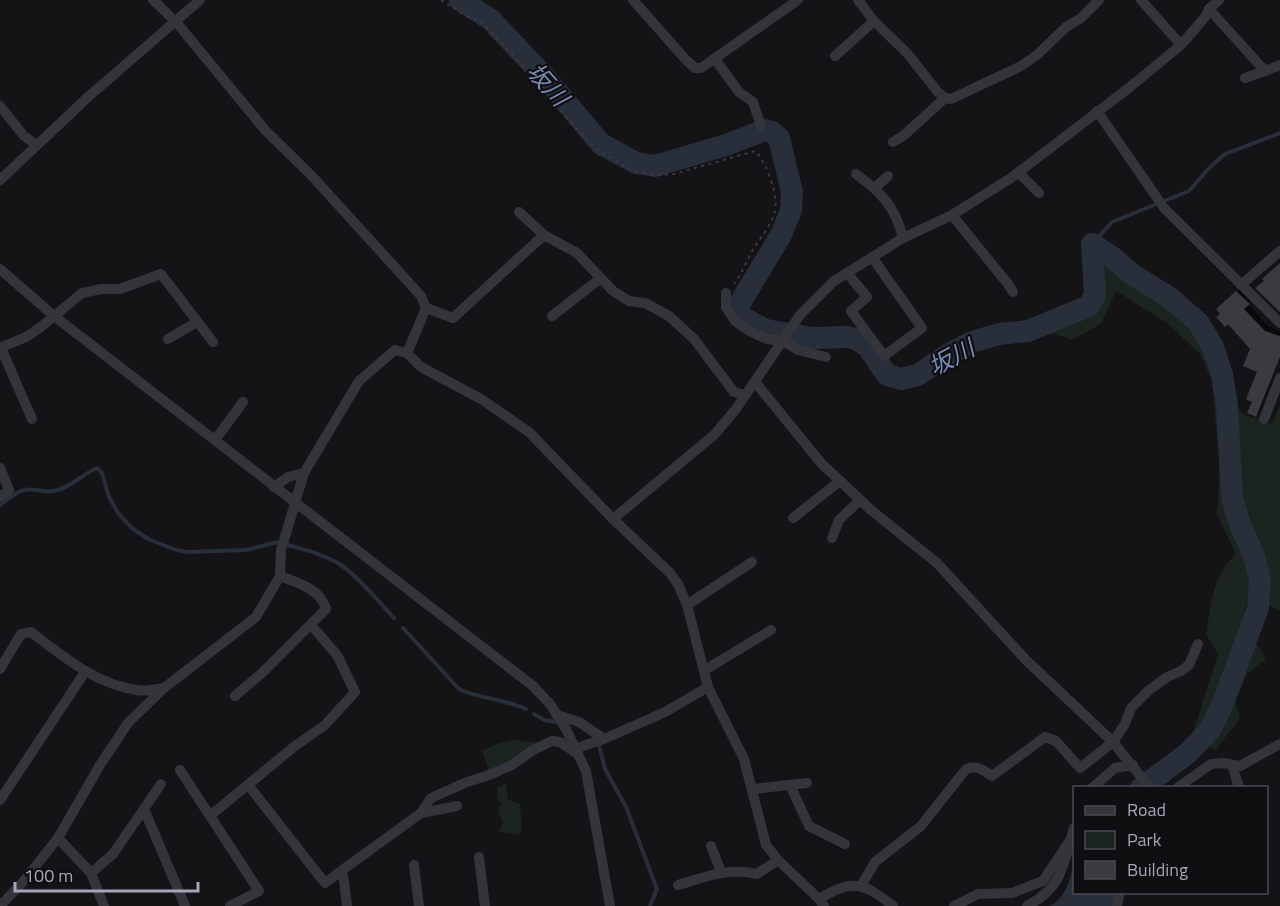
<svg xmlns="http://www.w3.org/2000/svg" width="1280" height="906" viewBox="0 0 1280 906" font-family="'Titillium Web','Noto Sans JP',sans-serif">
<rect width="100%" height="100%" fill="#141315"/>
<!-- green -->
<g fill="#1b241e">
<path d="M1098 256 1168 304 1198 334 1211 363 1242 414 1272 424 1280 405V611L1249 595 1242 621 1266 659 1247 674 1235 702 1240 718 1215 751 1192 736 1218 654 1206 635C1211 605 1212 575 1236 554L1217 514 1220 469 1212 381 1200 354 1167 323 1116 291 1102 323 1072 340 1047 331 1083 315 1098 303Z"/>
<path d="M515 740 542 743 489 772 482 751 497 744Z"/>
<path d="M506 784 508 800 520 804 522 828 520 835 499 832 503 821 498 813 501 802 497 801V787Z"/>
</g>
<!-- water -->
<path fill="#282e3a" d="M1074 863V892L1115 893 1113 906H1050C1066 897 1070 880 1074 863Z"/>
<!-- shadow -->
<path fill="#0007" d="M1241 288 1252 299 1248 304 1269 327 1280 331V358L1260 411 1256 415 1254 401 1259 371 1252 349 1218 309Z"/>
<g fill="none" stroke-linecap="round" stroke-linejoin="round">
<!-- stream -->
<g stroke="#282e3a" stroke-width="4">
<path d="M1092 244 1112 222 1189 191 1210 167 1225 154 1280 133"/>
<path d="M0 505C8 500 16 491 25 490 35 488 44 493 54 491 71 488 82 474 97 468L102 473 109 497 118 513 132 528 148 539 176 550 188 552 246 550 278 542"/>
<path d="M288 545C305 550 326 555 341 565 361 579 377 600 394 618"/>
<path d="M403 628 459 689C480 699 504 699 526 709"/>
<path d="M534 714 544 720 556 722"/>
<path d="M599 745 605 769 626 807 657 889 650 906"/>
</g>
<!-- river -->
<path stroke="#282e3a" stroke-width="22" d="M460 0 490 19 543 75 601 144 636 163 655 166 726 145 765 130 772 132 779 138 792 192 791 210 781 235 737 308 743 318 766 330 812 338 848 337 858 340 868 347 887 375 901 379 918 375 944 357 972 342 999 334 1028 331 1089 306 1095 295 1092 244 1112 257 1132 274 1170 298 1198 322 1213 347 1222 374 1227 406 1232 498 1241 527 1254 556 1260 580 1258 608 1221 708 1210 730 1188 753 1141 788"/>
</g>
<!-- building -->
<g fill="#3b3a41">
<path d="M1280 263V312L1255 288 1264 281 1262 279Z"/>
<path d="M1236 291 1250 304 1244 309 1265 331 1280 336V357L1256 417 1247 413 1252 402 1246 399 1257 372 1243 366 1250 349 1228 324 1225 327 1216 317 1220 314 1216 309Z"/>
</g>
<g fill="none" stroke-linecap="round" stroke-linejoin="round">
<!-- path -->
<path stroke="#3a3a42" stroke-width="2" stroke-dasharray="3 4.5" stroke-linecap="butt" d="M441 0 466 16 481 22 541 85 572 124 595 148 631 170 653 175 674 174 755 151C767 163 778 194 775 211 771 226 760 238 752 251 746 262 742 274 734 284"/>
<!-- minor -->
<g stroke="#34343b" stroke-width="10">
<path d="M153 0 176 22 266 131 311 175 421 296 426 308 407 353 421 367 481 399 529 432 613 519 670 573 678 584 687 605 708 687 744 759 766 845 778 860 819 899 824 906"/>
<path d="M633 0 686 60 695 68H701L798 0"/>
<path d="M858 0 874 21 907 53 937 91 945 98 951 99 1021 66 1037 55 1066 27 1081 18 1099 0"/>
<path d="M1141 0 1181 45"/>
<path d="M1209 9 1265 71 1280 65"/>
<path d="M835 56 874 21"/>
<path d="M715 59 739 92 753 102 761 126"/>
<path d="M1245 78 1265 71"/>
<path d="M0 106 24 136 37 145"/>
<path d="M1097 111 1164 208 1280 323"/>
<path d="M893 142 903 136 945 98"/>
<path d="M1018 172 1039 193"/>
<path d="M856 174C882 193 895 206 903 238"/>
<path d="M0 180 88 97 200 0"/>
<path d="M875 188 888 176"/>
<path d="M519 212 544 235"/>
<path d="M952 215 1008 284 1013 292"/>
<path d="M0 269 54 316 533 686 550 704 566 729 586 771 610 906"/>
<path d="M847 273 867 297 851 311 884 356 922 328 872 257"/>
<path d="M1241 285 1280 251"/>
<path d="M726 293V307L735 321 749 331 767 339 783 341 798 350 826 357"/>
<path d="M426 308 453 318 544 235 577 253 613 291 629 301 645 303 669 316 694 339 734 392 745 395"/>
<path d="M552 316 601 278"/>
<path d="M168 339 197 322"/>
<path d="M0 348 26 337 41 327 82 293 101 289H120L161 274 213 342"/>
<path d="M1 348 32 419"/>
<path d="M755 382 822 464 871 510 937 563 1026 660 1113 742 1150 788"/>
<path d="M1264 419 1280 378"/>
<path d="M215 440 243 402"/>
<path d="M0 468 9 490 0 497"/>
<path d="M274 487 288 477 304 473"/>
<path d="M793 518 840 481"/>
<path d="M613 519 714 435 736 409 800 315 834 281 903 238 952 215 1011 178 1130 87 1181 45 1205 17 1209 9 1219 0"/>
<path d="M832 538 839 520 860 500"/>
<path d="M687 605 752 562"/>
<path d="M0 669 21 634 31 632C64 657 94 683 136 690 145 692 156 689 164 688"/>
<path d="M705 670 771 630"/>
<path d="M235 696 263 672 326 609C321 589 298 583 280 576"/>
<path d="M557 715 579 722 604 739 665 712 708 687"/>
<path d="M577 748 604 739"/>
<path d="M1232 765 1239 788"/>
<path d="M180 770 259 891 230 906"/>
<path d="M790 785 809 826 845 844"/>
<path d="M249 786 325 883 341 871 344 880 347 906"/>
<path d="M1092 788 1115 768 1133 765"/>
<path d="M1177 788 1211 764 1223 763 1240 766 1280 744"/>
<path d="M753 789 807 783"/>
<path d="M0 800 85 672"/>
<path d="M144 809 185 906"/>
<path d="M421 813 457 806"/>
<path d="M211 815 295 746 325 725 355 692 337 655 311 625"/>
<path d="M58 838 91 873 104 906"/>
<path d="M711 846 721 872"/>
<path d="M479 857 485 906"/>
<path d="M414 865 419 906"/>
<path d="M341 871 421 813 431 798 467 782 489 775 512 765 533 750 552 741 560 742 578 754"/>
<path d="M91 873 113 854 161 784"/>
<path d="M678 885C705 877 729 867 757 874L778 860"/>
<path d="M861 886 875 862 921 826 966 769C978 765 983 770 992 776L1045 737 1056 741 1080 768 1113 742 1125 724 1131 708 1148 691 1167 677 1181 671 1189 665 1198 644"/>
<path d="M819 899C852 879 863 882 893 906"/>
<path d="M0 906 22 883 58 838 100 765 128 723 164 688 256 617 280 576 281 550 304 473 359 381 395 350 407 353"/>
<path d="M954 906 978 894 1012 893 1043 881 1071 839"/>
<path d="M1027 906C1063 887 1063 865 1074 828"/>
<path d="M1117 906 1120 892"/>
</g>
</g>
<g text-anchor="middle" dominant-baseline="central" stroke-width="4.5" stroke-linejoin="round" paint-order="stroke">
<!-- water labels -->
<g font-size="24" font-style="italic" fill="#778ab6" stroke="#0f0e10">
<text transform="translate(548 84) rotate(48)">坂川</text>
<text transform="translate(951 357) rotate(-28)">坂川</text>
</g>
</g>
<!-- legend -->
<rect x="1073" y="786" width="195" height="108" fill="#0f0e10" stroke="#4b4a53" stroke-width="1.5"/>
<rect x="1085" y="806" width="30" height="9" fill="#34343b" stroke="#4b4a53" stroke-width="1.5"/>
<text x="1127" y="816" font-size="18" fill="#a4a5b7">Road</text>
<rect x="1085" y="831" width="30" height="18" fill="#1b241e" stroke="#4b4a53" stroke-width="1.5"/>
<text x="1127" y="846" font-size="18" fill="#a4a5b7">Park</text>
<rect x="1085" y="861" width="30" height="18" fill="#3b3a41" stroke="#4b4a53" stroke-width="1.5"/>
<text x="1127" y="876" font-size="18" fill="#a4a5b7">Building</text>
<!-- scale -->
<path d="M15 882v9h183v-9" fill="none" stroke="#a4a5b7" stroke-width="3"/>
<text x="24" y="882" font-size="18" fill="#a4a5b7" stroke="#0f0e10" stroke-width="4.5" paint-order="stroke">100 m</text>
</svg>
